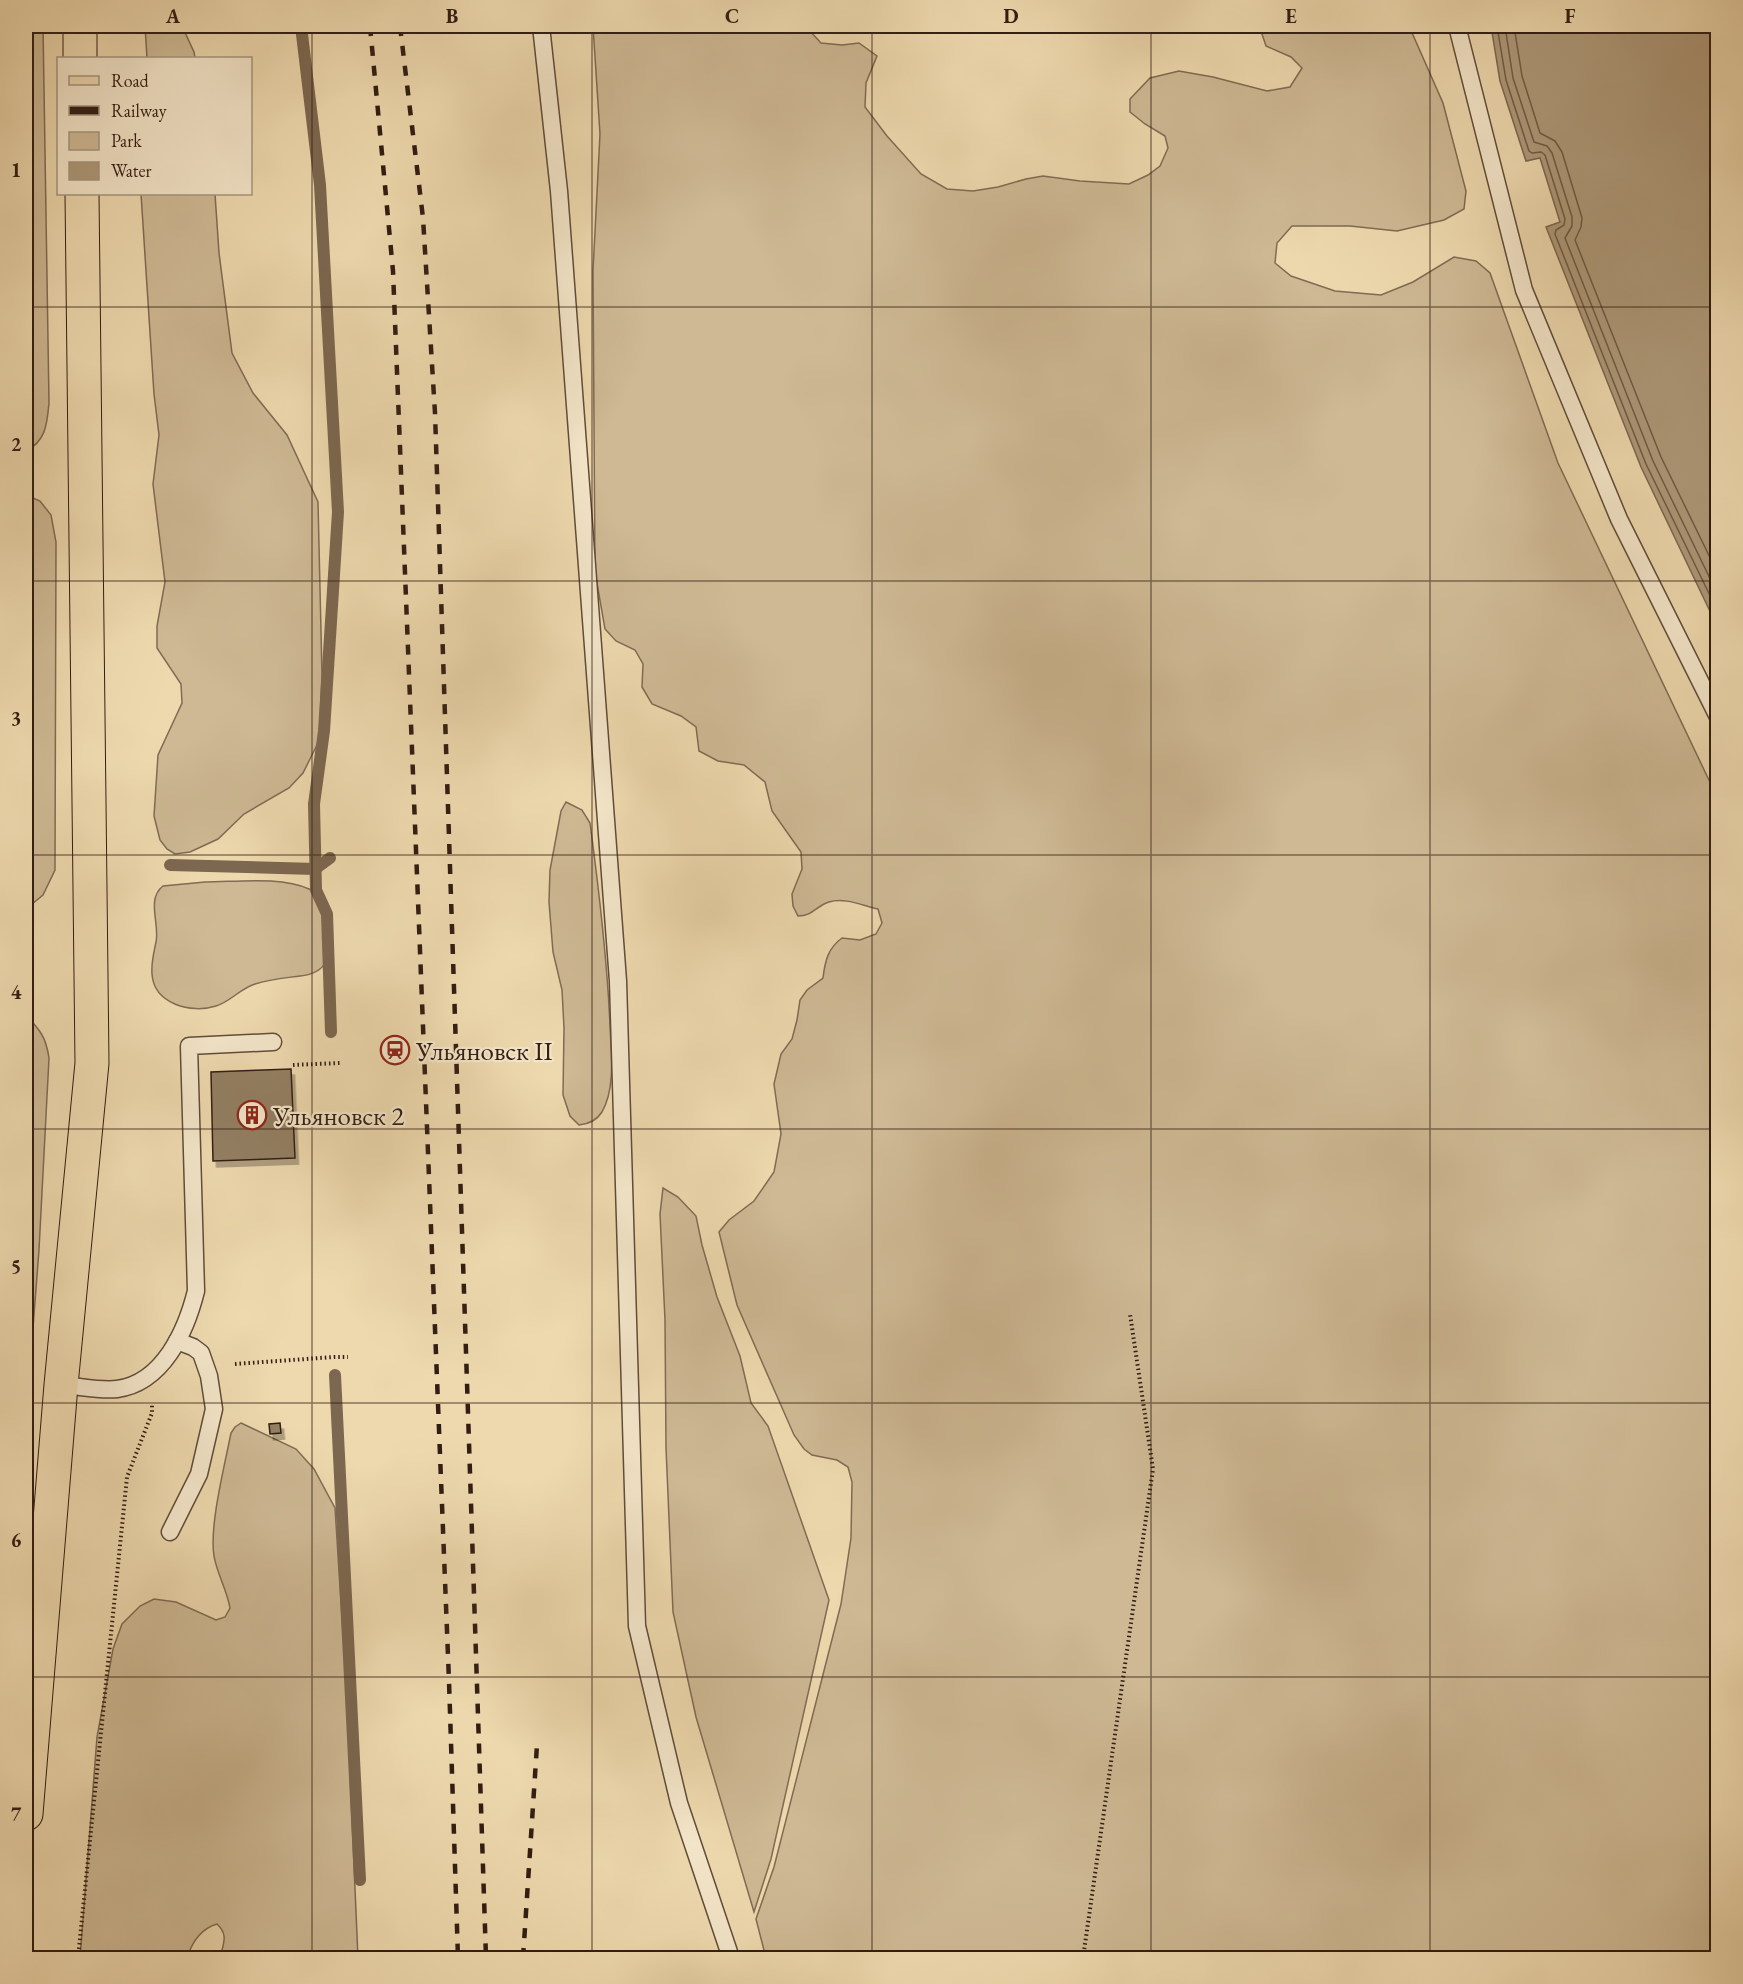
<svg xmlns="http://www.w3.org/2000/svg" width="1743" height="1984" viewBox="0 0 1743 1984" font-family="'EB Garamond',serif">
<defs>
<filter id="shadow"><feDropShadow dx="3.5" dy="6" stdDeviation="0" flood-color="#0004"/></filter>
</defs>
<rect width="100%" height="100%" fill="#eed9ae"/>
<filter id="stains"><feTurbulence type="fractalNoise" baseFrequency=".00333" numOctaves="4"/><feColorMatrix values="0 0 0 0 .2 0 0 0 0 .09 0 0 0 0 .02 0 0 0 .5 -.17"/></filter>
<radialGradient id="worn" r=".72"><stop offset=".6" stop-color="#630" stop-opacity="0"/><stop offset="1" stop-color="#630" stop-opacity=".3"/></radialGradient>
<!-- green -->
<g fill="#ceb994" stroke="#806b54" stroke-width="1.5">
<path d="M26 26H43L49 403C47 424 46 441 26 451Z"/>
<path d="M145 26H182L194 52 195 58H147Z"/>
<path d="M593 26H808V29L821 43 842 45 859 43 877 56 866 83 865 107 887 136 921 174 947 189 973 191 998 187 1026 179 1043 176 1080 181 1129 184 1148 175 1160 166 1168 148 1165 136 1145 124 1130 112V99L1150 78 1179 71 1213 77 1267 91 1290 87 1302 68 1291 57 1266 46 1261 31 1264 26H1409L1443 103 1466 191 1464 209 1444 220 1397 231 1350 226H1292L1277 243 1275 263 1291 276 1335 291 1381 295 1413 282 1454 257 1476 261 1490 273 1558 463 1717 797V1958H766L756 1919 774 1867 841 1604 851 1538 852 1482 848 1467 837 1460 812 1455 804 1449 794 1435 737 1305 719 1232 729 1220 754 1201 774 1172 781 1134 774 1084 781 1054 792 1039 797 1020 800 1000 807 990 823 978C825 961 828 948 842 938L860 940 876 934 882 923 878 909C863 906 845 897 829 902 816 906 813 916 798 916L793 906 792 894 802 869 801 852 772 811 765 782 744 765 718 761 699 751 696 727 681 716 652 704 642 687 643 664 635 650 616 641 605 629 595 572 593 271 600 134Z"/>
<path d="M141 194H215L219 253 232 353 253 393 287 435 318 502 322 675 319 741 303 773 289 788 244 814 218 839 190 852 175 854 167 849 160 840 154 816 158 755 182 703 181 684 157 648V626L165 582 153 484 159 435 154 394Z"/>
<path d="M26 495 40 501 51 515 56 542 55 870 43 895 26 909Z"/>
<path d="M566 802 582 810 590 823C599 890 607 957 610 1025 611 1052 616 1087 602 1112 597 1120 589 1124 579 1125L570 1116 563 1095 564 1028 562 990 553 952 549 902 550 870 561 811Z"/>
<path d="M205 882C236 882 281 876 309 889 328 898 329 911 330 930 331 955 329 973 300 976 285 978 270 979 255 984 241 988 230 1002 216 1006 191 1014 154 1004 152 974 151 963 154 952 156 942 160 924 146 899 163 886Z"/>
<path d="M26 1015C40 1030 46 1037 49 1058L39 1250 26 1418Z"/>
<path d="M663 1188 678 1197 696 1216 702 1245 717 1297 740 1356 751 1403 768 1426 829 1600 771 1859 754 1912 696 1717 673 1612 666 1448 665 1320 660 1214Z"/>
<path d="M241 1423 296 1449 314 1469 335 1508 346 1682 358 1958H220C223 1944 229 1935 217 1924 200 1929 192 1942 187 1958H80L97 1737 113 1649 122 1624 140 1606 154 1599 176 1602 216 1620 225 1617 230 1608C227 1590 217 1574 214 1556 209 1526 225 1464 231 1433L235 1427Z"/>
</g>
<!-- water -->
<path fill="#ae9979" stroke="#7c6750" stroke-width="1.5" d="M1491 26H1717V626L1641 467 1546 227 1560 222 1540 158 1526 161 1500 81Z"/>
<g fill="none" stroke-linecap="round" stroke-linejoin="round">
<!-- shore -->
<g stroke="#705b46" stroke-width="1.5">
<path d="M1497 26 1506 80 1529 151 1532 153 1541 152 1545 155 1565 219 1564 225 1556 230 1555 234 1646 464 1718 612"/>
<path d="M1505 26 1513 78 1534 142 1547 146 1552 153 1572 217V226L1565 238 1653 461 1718 595"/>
<path d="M1514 26 1522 76 1540 133 1555 141 1562 152 1582 218 1581 227 1575 240 1661 457 1718 574"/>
</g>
<!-- stream -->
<g stroke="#7c6750" stroke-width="12">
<path d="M301 26 320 185 338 512 324 731 314 804 316 890 327 914 331 1032"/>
<path d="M170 865 315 869 330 858"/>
<path d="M335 1375 360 1880"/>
</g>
</g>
<!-- building -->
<g fill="#937f64" stroke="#311d13" stroke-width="1.5" filter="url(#shadow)">
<path d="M291 1069 295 1158 213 1161 211 1072Z"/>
<path d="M280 1423 281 1433 270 1434 269 1424Z"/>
</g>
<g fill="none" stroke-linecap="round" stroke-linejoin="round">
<!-- lane casing -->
<g stroke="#604c3a" stroke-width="19">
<g id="lane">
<path d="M541 26 559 191 618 981 637 1626 679 1803 731 1958"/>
<path d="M1457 26 1524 290 1619 519 1718 717"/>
<path d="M61 1385C79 1386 99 1391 117 1389 163 1383 186 1331 196 1291L189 1046 273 1042"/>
<path d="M170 1532 199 1474 214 1409 209 1376 201 1353 193 1347 177 1341"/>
</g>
</g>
<!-- primary casing -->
<g stroke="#311d13" stroke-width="35">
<g id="primary">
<path d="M80 26V58"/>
<path d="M26 1814 61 1385 92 1063 82 194"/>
</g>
</g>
<!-- path -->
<g stroke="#311d13" stroke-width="4" stroke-dasharray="1.5 3" stroke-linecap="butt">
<path d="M293 1065 340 1063"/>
<path d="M235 1364 334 1357H348"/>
<path d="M78 1958 127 1477 152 1413V1405"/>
<path d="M1083 1958 1153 1469 1130 1314"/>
</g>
<!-- lane -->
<use href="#lane" stroke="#f4e6ca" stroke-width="16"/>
<!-- primary -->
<use href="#primary" stroke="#eed9ae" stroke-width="33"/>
<!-- rail -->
<g stroke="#311d13" stroke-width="4.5" stroke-dasharray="10 10" stroke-linecap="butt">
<path d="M370 26 393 271 449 1681 458 1958"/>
<path d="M400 26 423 218 435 413 486 1958"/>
<path d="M523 1958 537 1745"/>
</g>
</g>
<!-- grid -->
<path fill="none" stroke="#311d13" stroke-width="1.5" stroke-opacity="0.55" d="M312 26V1958M592 26V1958M872 26V1958M1151 26V1958M1430 26V1958M26 307H1718M26 581H1718M26 855H1718M26 1129H1718M26 1403H1718M26 1677H1718"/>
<!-- icons -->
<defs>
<g id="station-ring" transform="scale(1.5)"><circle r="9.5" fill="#f4e6ca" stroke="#8f2418" stroke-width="1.5"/><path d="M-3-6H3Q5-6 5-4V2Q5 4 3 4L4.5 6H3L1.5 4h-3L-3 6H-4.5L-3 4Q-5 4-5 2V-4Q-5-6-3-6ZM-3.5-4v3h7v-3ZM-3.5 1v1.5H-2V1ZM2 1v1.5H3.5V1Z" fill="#8f2418"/></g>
<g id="building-ring" transform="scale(1.5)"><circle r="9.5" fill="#f4e6ca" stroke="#8f2418" stroke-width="1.5"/><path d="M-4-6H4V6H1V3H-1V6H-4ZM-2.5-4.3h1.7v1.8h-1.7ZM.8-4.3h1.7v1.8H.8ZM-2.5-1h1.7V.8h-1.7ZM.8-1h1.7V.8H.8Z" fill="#8f2418"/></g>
</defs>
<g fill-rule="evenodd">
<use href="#station-ring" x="395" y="1050"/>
<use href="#building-ring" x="252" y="1115"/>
</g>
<g text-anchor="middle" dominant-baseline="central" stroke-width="4.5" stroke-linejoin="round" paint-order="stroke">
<!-- poi labels -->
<g font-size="27" fill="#311d13" stroke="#f4e6ca" text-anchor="start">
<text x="416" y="1050">Ульяновск II</text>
<text x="273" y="1115">Ульяновск 2</text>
</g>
</g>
<!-- margin -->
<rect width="1743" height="1984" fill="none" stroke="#eed9ae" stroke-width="66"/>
<!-- legend -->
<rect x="57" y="57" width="195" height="138" fill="#f4e6ca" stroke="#a69681" stroke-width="1.5"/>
<rect x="69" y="76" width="30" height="9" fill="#eed9ae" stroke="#a69681" stroke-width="1.5"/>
<text x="111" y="87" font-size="18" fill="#311d13">Road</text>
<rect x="69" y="106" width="30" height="9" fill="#311d13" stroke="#a69681" stroke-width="1.5"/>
<text x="111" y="117" font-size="18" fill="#311d13">Railway</text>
<rect x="69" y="132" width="30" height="18" fill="#ceb994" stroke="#a69681" stroke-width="1.5"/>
<text x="111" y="147" font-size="18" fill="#311d13">Park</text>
<rect x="69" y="162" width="30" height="18" fill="#ae9979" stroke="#a69681" stroke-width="1.5"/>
<text x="111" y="177" font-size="18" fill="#311d13">Water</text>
<rect x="33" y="33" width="1677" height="1918" fill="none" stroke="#311d13" stroke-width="2"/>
<g font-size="20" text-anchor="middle" font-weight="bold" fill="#311d13">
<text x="173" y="23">A</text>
<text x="452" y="23">B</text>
<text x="732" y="23">C</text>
<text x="1011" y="23">D</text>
<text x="1291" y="23">E</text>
<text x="1570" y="23">F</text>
<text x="16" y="177">1</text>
<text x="16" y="451">2</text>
<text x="16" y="725">3</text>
<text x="16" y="999">4</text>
<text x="16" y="1273">5</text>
<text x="16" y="1547">6</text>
<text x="16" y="1821">7</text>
</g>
<rect width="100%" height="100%" filter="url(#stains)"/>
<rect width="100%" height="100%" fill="url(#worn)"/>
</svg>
